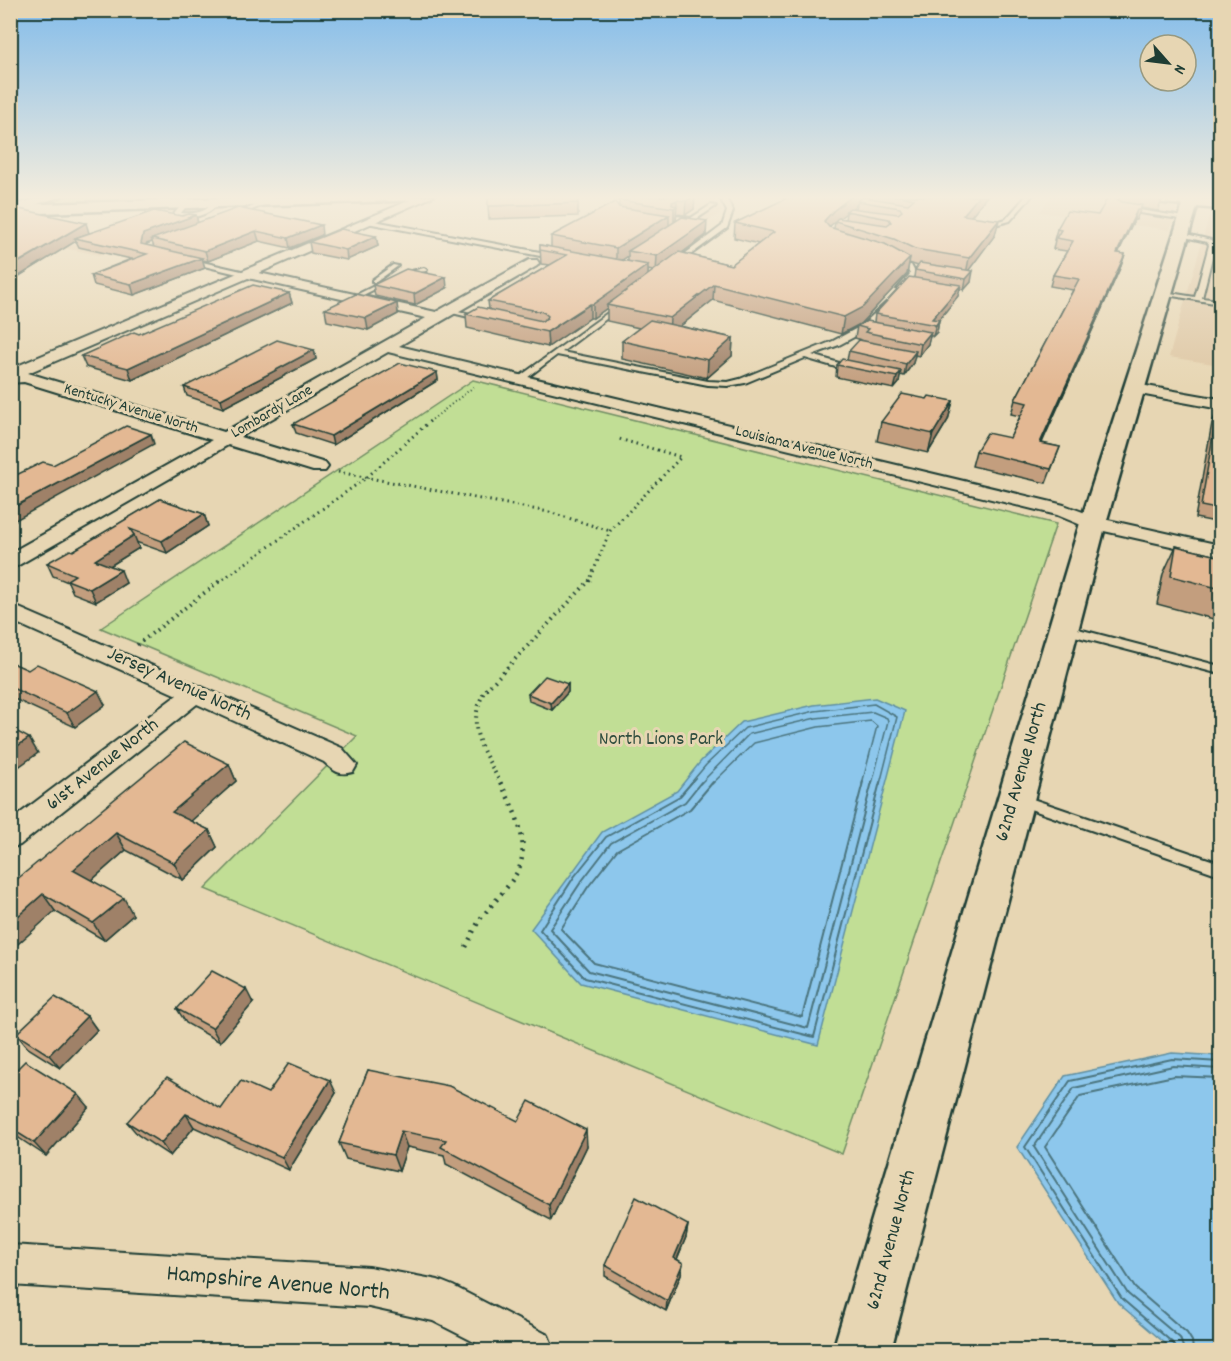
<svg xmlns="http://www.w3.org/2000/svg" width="1231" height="1361" viewBox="0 0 1231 1361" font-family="Dekko,sans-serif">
<rect width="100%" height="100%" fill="#e7d6b3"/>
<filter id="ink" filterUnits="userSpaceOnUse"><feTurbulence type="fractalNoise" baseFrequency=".0167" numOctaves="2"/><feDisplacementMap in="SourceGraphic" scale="12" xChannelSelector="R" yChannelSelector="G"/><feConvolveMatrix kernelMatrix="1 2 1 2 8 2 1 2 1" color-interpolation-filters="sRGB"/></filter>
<g filter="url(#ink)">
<!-- built -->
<g fill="#dec7a4">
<path d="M630 196H711L722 212 704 224 615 210 632 200Z"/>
<path d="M1051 196H1102L1177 206 1170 230 1040 212Z"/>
<path d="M230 208 99 255 64 248 175 209Z"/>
<path d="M1211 210 1220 211V365L1169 357Z"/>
</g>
<!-- green -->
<g fill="#c1de95" stroke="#708e64" stroke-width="1.5">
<path d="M68 196H298L48 203Z"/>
<path d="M473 380 1056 524 842 1154 205 889 357 736 101 628Z"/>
</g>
<!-- water -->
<g fill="#8dc7ec" stroke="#6190a2" stroke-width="1.5">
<path d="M875 698 905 711 818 1045 581 983 531 929 602 832 677 791 701 761 742 722 814 705Z"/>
<path d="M1172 1053 1220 1056V1350H1173L1118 1303 1017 1147 1065 1076Z"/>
</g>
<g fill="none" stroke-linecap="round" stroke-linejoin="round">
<!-- shore-far1 -->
<g stroke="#4b747e" stroke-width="1.5">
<path d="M690 784 706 765 745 728 815 711 874 704 897 717 880 784"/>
<path d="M700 784 749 734 816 718 873 712 887 718 888 721 872 784"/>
<path d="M712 784 754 743 818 727 871 721 877 726 862 784"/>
</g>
<!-- shore -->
<g stroke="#4b747e" stroke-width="2">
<path d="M692 782 680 796 606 837 574 877 540 930 585 978 814 1037 880 782"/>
<path d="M701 782 685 802 611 843 581 882 550 929 589 971 808 1028 872 782"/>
<path d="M713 782 690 809 617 850 588 887 561 929 594 963 802 1017 863 782"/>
<path d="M1177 1350 1174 1344 1122 1299 1025 1147 1070 1081 1172 1059 1220 1062"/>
<path d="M1184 1350 1180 1338 1128 1294 1034 1147 1074 1088 1173 1066 1220 1069"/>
<path d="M1193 1350 1192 1341 1187 1333 1135 1288 1045 1147 1080 1096 1174 1076 1220 1078"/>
</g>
<!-- lane casing -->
<g stroke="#1f3d34" stroke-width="4">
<g id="lane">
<path d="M719 196H725L733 211 727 228 678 264H674V262L722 226 727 211Z"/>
<path d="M1026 196H1032L1010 221 987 227V225L1006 219Z"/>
<path d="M1112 196H1118L1120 200 1114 202 1120 207 1190 218 1187 220 1119 210 1106 202 1114 199Z"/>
<path d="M269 200 274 201 234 217 229 216Z"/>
<path d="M214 202 219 203C208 216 190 221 174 214L183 203 188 204 181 213C195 214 205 213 214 202Z"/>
<path d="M711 205 716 206 692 222 659 216 662 214 691 218Z"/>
<path d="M369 220 556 255 559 257 556 259 367 223Z"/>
<path d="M1182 233 1211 240 1215 245 1202 298 1220 300V304L1161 294 1164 292 1195 297 1209 245 1207 242 1180 236Z"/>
<path d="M894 257 911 265 916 274 900 291 897 289 910 274 906 267 892 260Z"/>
<path d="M189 259 246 272 249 274 246 276 187 262Z"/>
<path d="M393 265 398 266 376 282H372V280Z"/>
<path d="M424 268 427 270 426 271 402 276 399 274Z"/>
<path d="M384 281 389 282 355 299 350 298Z"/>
<path d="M887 302 889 303V305L867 330 839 345 812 355 856 368 857 370 853 372 805 358 745 383 728 386 708 385 557 355 523 381 516 379 620 304 622 305V307L562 352 708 381 728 382 740 379 833 341 861 326Z"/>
<path d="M450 309 483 317 484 318 481 320 448 312V310Z"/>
<path d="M1063 625 1220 666V674L1059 632 1057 629 1059 626Z"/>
<path d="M1018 794 1220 863V875L1013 803 1011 799 1013 795Z"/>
</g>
</g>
<!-- street casing -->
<g stroke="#1f3d34" stroke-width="4">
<g id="street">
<path d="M46 196H62L10 213V206Z"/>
<path d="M420 196H434L259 273 436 312 529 260H537L539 263 537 266 399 346 1064 505 1099 518 1220 545V557L1086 527 1057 515 388 352 240 437 325 463 328 467 325 471H313L228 445 17 566 10 568V553L212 440 24 382 10 383V369ZM248 278 426 318 224 432 28 373Z"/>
<path d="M1135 384 1220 399V409L1129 392 1127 389 1129 386Z"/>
<path d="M10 604 342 748 357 765 353 772C339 776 334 771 324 762L197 704 20 845 10 848V821L177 695 10 620Z"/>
<path d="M10 1245 369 1267 438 1280 453 1286 548 1335 554 1350H490L433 1321 369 1307 10 1285Z"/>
</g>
</g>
<!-- secondary casing -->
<g stroke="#1f3d34" stroke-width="5">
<g id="secondary">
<path d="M294 196H430L423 200 10 214V205Z"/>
<path d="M1130 196H1200V198L1220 201V209L1197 207 1106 523 891 1350H833L1080 523 1183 205 1137 200Z"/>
</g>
</g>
<!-- path-far3 -->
<path stroke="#1f3d34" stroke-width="2" stroke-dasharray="1 3" stroke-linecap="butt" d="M429 422 476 385"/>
<!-- path-far2 -->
<g stroke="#1f3d34" stroke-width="3" stroke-dasharray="1.5 4" stroke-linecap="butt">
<path d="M338 472 549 512 610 531"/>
<path d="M219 582 366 478 430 421"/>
<path d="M589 582 610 531 681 457 619 439"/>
</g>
<!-- path-far1 -->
<g stroke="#1f3d34" stroke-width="4" stroke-dasharray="1.5 4.5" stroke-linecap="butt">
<path d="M137 645 221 580"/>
<path d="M501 784C483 749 465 730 484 692L590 580"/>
</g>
<!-- path -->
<path stroke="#1f3d34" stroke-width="4.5" stroke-dasharray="2 6" stroke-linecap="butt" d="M466 947C471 937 475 927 481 918 492 904 514 882 520 866 529 837 513 807 500 782"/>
<!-- lane -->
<use href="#lane" fill="#e7d6b3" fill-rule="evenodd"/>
<!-- street -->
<use href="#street" fill="#e7d6b3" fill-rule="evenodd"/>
<!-- secondary -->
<use href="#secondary" fill="#e7d6b3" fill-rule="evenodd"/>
</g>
<!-- wall -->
<g fill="#c39e7e" stroke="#1f3d34" stroke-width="1.5" fill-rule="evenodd">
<path d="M626 196H695L694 209 685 215 677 214 676 220 706 235 682 253 731 265 759 244 734 238 735 223 784 200 782 196H867L865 198H870V196H987L971 216 995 235 968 270 971 282 964 290 960 289 958 296 938 320H939L937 332 933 336H930L928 344 919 356 915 355 913 363 904 376 900 375 899 383 894 389 836 377 837 365 847 360 849 351 864 341 855 338 857 326 874 322 875 314 914 277 915 270 918 266 909 263 907 274 860 324 841 334 713 300 680 326 733 338 732 356 707 378 622 359V341L639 328 607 321V308L593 318H590L548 347 467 328 466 314 489 309 488 301 550 265 541 264 540 245 551 247V236L619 207V200ZM857 204 856 209 852 208ZM846 213 845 219 839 218ZM835 221 834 229 829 227ZM628 256V261L621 260ZM648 270 653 271 648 275Z"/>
<path d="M1120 196H1163L1158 211 1141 208 1136 220H1134L1118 253 1125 254 1121 266 1042 443 1060 447 1046 483 972 466 976 451 1010 438 1020 416 1011 414 1015 400 1073 290 1050 286 1053 275 1067 251 1053 249 1055 240H1054L1057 229 1098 215 1119 200Z"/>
<path d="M578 203V216L489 219 488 206Z"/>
<path d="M10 207 89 233 182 216 196 215 198 223 322 235 290 248 259 241 208 261 202 260 205 268 134 295 94 285 91 275 131 259 79 247 76 241 16 278 10 277ZM152 242 154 247 146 245V244Z"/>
<path d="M376 236 378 246 347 260 311 253 309 242Z"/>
<path d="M373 285 447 288 415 305 375 296Z"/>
<path d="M289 293 292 303 132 380 86 367 81 356 139 334Z"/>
<path d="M397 303 398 314 368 330 327 321 325 309Z"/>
<path d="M314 350 316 359 223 408 187 396 184 387Z"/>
<path d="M437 372 438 380 333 445 296 433 293 424Z"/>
<path d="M927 399 953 401 948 420 928 453 877 441 881 422Z"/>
<path d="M1217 412 1221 413V523L1195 518 1212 423Z"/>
<path d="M160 499 204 514 208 526 167 553 136 542 139 548 110 566 126 583 96 602 73 593 68 582 53 576 47 563 73 551Z"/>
<path d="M1176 546 1221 557V621L1157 604 1163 574Z"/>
<path d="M10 662 105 705 75 727 10 697Z"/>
<path d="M568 684V692L552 710 529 701 528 694Z"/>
<path d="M229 764 236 781 190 821 209 830 217 847 183 880 126 850 92 880 133 915 104 940 10 885Z"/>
<path d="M253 1003 220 1042 186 1023 177 1009Z"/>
<path d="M87 1016 97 1030 60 1068 28 1048 16 1034Z"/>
<path d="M368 1070 587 1146 551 1220 446 1164 444 1155 407 1147 399 1171 346 1159 339 1143Z"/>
<path d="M10 1076 89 1107 46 1156 10 1132Z"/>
<path d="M268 1093H336L289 1170 194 1127 170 1156 138 1135 127 1122 221 1109Z"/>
<path d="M688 1225 686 1237 677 1259 683 1263 681 1274 666 1311 605 1276V1265Z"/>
</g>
<!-- shaded-wall -->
<g fill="#9f8167" stroke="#1f3d34" stroke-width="1.5">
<path d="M10 196H24L10 200Z"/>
<path d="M694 196H695L694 209 685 215 686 201Z"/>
<path d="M852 196H867L859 202 858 201 857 204 848 212 846 211V213L831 225 822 236 824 221 833 211Z"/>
<path d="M979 196H987L960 230 963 215Z"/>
<path d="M677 200 676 221 674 222V208L672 207V202Z"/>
<path d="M1137 210 1134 220 1113 264 1117 253Z"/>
<path d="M196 215 198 224 152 239V242L146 244 144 253 141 244 143 234Z"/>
<path d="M669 215V229L628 251V256L616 264V248Z"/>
<path d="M999 220 995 235 966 274 969 258Z"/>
<path d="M707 221 706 235 656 272 657 256Z"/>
<path d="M86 223 89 233 75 238 76 241 16 278 11 267Z"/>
<path d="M321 225 322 235 290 248 288 238Z"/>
<path d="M256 231 259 241 208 261 205 251Z"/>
<path d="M376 236 378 246 347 260 346 250Z"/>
<path d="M1125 254 1121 266 1035 457 1040 443Z"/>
<path d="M202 258 205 268 134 295 131 284Z"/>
<path d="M910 258 907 274 860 324 841 334 844 317Z"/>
<path d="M648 265V278L607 305V308L593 318V304Z"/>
<path d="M973 271 971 282 964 290 966 279Z"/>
<path d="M446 277 447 288 415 305 414 294Z"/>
<path d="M714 284 713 300 669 335 670 318Z"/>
<path d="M961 285 958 296 935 325 932 319Z"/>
<path d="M289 293 292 303 132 380 128 368Z"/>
<path d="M397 303 398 314 368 330 366 318Z"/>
<path d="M590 304V318L548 347 547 332Z"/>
<path d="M939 320 937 332 933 336 936 325Z"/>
<path d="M931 332 928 344 919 356 921 344Z"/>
<path d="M733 338 732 356 707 378 708 360Z"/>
<path d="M314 350 316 359 223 408 221 399Z"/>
<path d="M916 351 913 363 904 376 906 364Z"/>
<path d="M901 371 899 383 894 389 897 377Z"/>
<path d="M437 372 438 380 333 445 331 436Z"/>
<path d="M953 401 948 420 928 453 933 434Z"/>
<path d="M151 434 154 444 10 523V509Z"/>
<path d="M204 514 208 526 167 553 162 541Z"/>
<path d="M134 535 139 548 100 572 95 560Z"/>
<path d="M121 570 126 583 96 602 90 589Z"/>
<path d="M568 684V692L552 710 551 703Z"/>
<path d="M98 691 105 705 75 727 67 713Z"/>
<path d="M29 738 38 753 10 773V751Z"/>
<path d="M229 764 236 781 181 830 172 812Z"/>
<path d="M209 830 217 847 183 880 174 863Z"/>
<path d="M116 833 126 850 84 887 73 870Z"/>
<path d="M43 894 55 911 10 951V923Z"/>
<path d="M124 898 133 915 104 940 93 923Z"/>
<path d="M246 989 253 1003 220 1042 212 1028Z"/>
<path d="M87 1016 97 1030 60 1068 49 1055Z"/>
<path d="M330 1080 336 1093 289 1170 282 1157Z"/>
<path d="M78 1094 89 1107 46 1156 34 1143Z"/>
<path d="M186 1114 194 1127 170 1156 161 1143Z"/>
<path d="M586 1130 587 1146 551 1220 549 1205Z"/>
<path d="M401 1131 407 1147 399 1171 393 1155Z"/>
<path d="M688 1225 686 1237 673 1269 674 1258Z"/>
<path d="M683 1263 681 1274 666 1311 667 1301Z"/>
</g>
<!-- building -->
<g fill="#e3b893" stroke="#1f3d34" stroke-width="1.5">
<path d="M488 196H576L578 203 488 206Z"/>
<path d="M626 196H694L686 201 677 200 672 202V205L677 206 674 208 619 200Z"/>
<path d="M791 196H852L833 211 824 221 829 227 885 244 910 258 863 307 844 317 714 284 670 318 607 305 679 252 731 265 774 232 735 223Z"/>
<path d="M899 196H979L963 215 999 220 969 258 915 249 894 239 835 221 838 218 887 225 891 222 889 219 846 211 850 208 898 214 902 211 900 208 858 201 863 197 908 204 914 199Z"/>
<path d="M1109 196H1112L1122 202 1142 205 1140 210H1137L1117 253 1125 254 1040 443 1060 447 1051 469 976 451 987 433 1010 438 1027 403 1015 400 1079 279 1053 275 1073 241 1056 238 1061 230 1057 229 1067 211 1098 215Z"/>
<path d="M615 202 619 207 669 215 616 248 551 236Z"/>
<path d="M10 207 86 223 10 267Z"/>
<path d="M238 208 321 225 288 238 256 231 205 251 152 239Z"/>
<path d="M154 211 182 216 189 214 196 215 143 234 141 244 202 258 131 284 91 275 147 254 75 238Z"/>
<path d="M682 217 707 221 657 256 628 251Z"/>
<path d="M341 229 376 236 346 250 309 242Z"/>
<path d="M540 245 648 265 593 304H590L547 332 466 314 478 307 542 321 547 318 548 316 543 312 488 301 567 255 540 250Z"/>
<path d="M920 263 973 271 966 279 915 270Z"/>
<path d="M406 269 446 277 414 294 373 285Z"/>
<path d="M909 277 961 285 932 319 939 320 936 325 875 314Z"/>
<path d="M253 285 289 293 128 368 81 356 134 332 139 334Z"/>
<path d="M356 294 397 303 366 318 325 309Z"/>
<path d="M650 320 733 338 708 360 622 341Z"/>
<path d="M867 321 931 332 921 344 865 332 868 329 857 326Z"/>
<path d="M277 340 314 350 221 399 184 387Z"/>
<path d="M859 340 916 351 906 364 849 351Z"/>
<path d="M842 359 901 371 897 377 837 365Z"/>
<path d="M400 363 437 372 331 436 293 424Z"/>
<path d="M902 394 927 399 929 396 953 401 933 434 881 422Z"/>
<path d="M1217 412 1221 413V510L1201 506Z"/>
<path d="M126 426 151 434 10 509V478L43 462 53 465Z"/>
<path d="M160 499 204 514 162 541 130 529 134 535 95 560 121 570 90 589 67 580 75 575 47 563 70 550 73 551Z"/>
<path d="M1176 546 1221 557V589L1171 576Z"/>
<path d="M10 662 28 670 37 664 98 691 67 713 10 687Z"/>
<path d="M545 676 568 684 551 703 528 694Z"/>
<path d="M10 728 29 738 10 751Z"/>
<path d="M184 742 229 764 172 812 209 830 174 863 116 833 73 870 124 898 93 923 43 894 10 923V885Z"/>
<path d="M212 971 246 989 212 1028 177 1009Z"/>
<path d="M55 997 87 1016 49 1055 16 1034Z"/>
<path d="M25 1061 78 1094 34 1143 10 1128V1076Z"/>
<path d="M289 1063 330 1080 282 1157 186 1114 161 1143 127 1122 167 1077 221 1109 241 1081 268 1093Z"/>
<path d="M368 1070 449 1086 518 1121 529 1101 586 1130 549 1205 441 1147 446 1140 401 1131 393 1155 339 1143Z"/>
<path d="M636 1197 688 1225 674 1258 683 1263 667 1301 605 1265Z"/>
</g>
</g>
<!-- sky -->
<linearGradient id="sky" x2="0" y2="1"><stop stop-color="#83bcea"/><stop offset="0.51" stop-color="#f4eddd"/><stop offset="1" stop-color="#f4eddd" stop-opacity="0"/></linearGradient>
<rect width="1231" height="387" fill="url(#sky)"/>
<g text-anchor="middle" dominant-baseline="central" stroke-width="6" stroke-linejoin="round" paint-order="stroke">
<!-- far-street labels -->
<g font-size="16" fill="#1f3d34" stroke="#e7d6b3">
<text transform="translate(131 409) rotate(17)">Kentucky Avenue North</text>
<text transform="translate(272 412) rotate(-30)">Lombardy Lane</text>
<text transform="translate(804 448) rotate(14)">Louisiana Avenue North</text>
</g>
<!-- street labels -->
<g font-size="20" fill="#1f3d34" stroke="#e7d6b3">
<text transform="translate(179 685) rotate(24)">Jersey Avenue North</text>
<text transform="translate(103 765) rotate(-38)">61st Avenue North</text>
<text transform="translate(1022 772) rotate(-74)">62nd Avenue North</text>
<text transform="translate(892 1240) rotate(-75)">62nd Avenue North</text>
</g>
<!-- park labels -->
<g font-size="20" fill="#2f4d3e" stroke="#e7d6b3">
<text x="661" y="740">North Lions Park</text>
</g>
<!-- near-street labels -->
<g font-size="24" fill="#1f3d34" stroke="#e7d6b3">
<text transform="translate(278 1284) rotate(5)">Hampshire Avenue North</text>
</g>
</g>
<!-- margin -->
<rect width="1231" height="1361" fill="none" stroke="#e7d6b3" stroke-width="36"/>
<rect x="18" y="18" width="1195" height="1325" fill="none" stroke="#1f3d34" stroke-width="2" filter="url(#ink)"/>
<!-- north arrow -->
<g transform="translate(1168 63) rotate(118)"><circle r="28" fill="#e7d6b3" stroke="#979980" stroke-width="1.5"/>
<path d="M0-4.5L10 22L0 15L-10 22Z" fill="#1f3d34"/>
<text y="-9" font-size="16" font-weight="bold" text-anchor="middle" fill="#1f3d34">N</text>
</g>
</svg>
